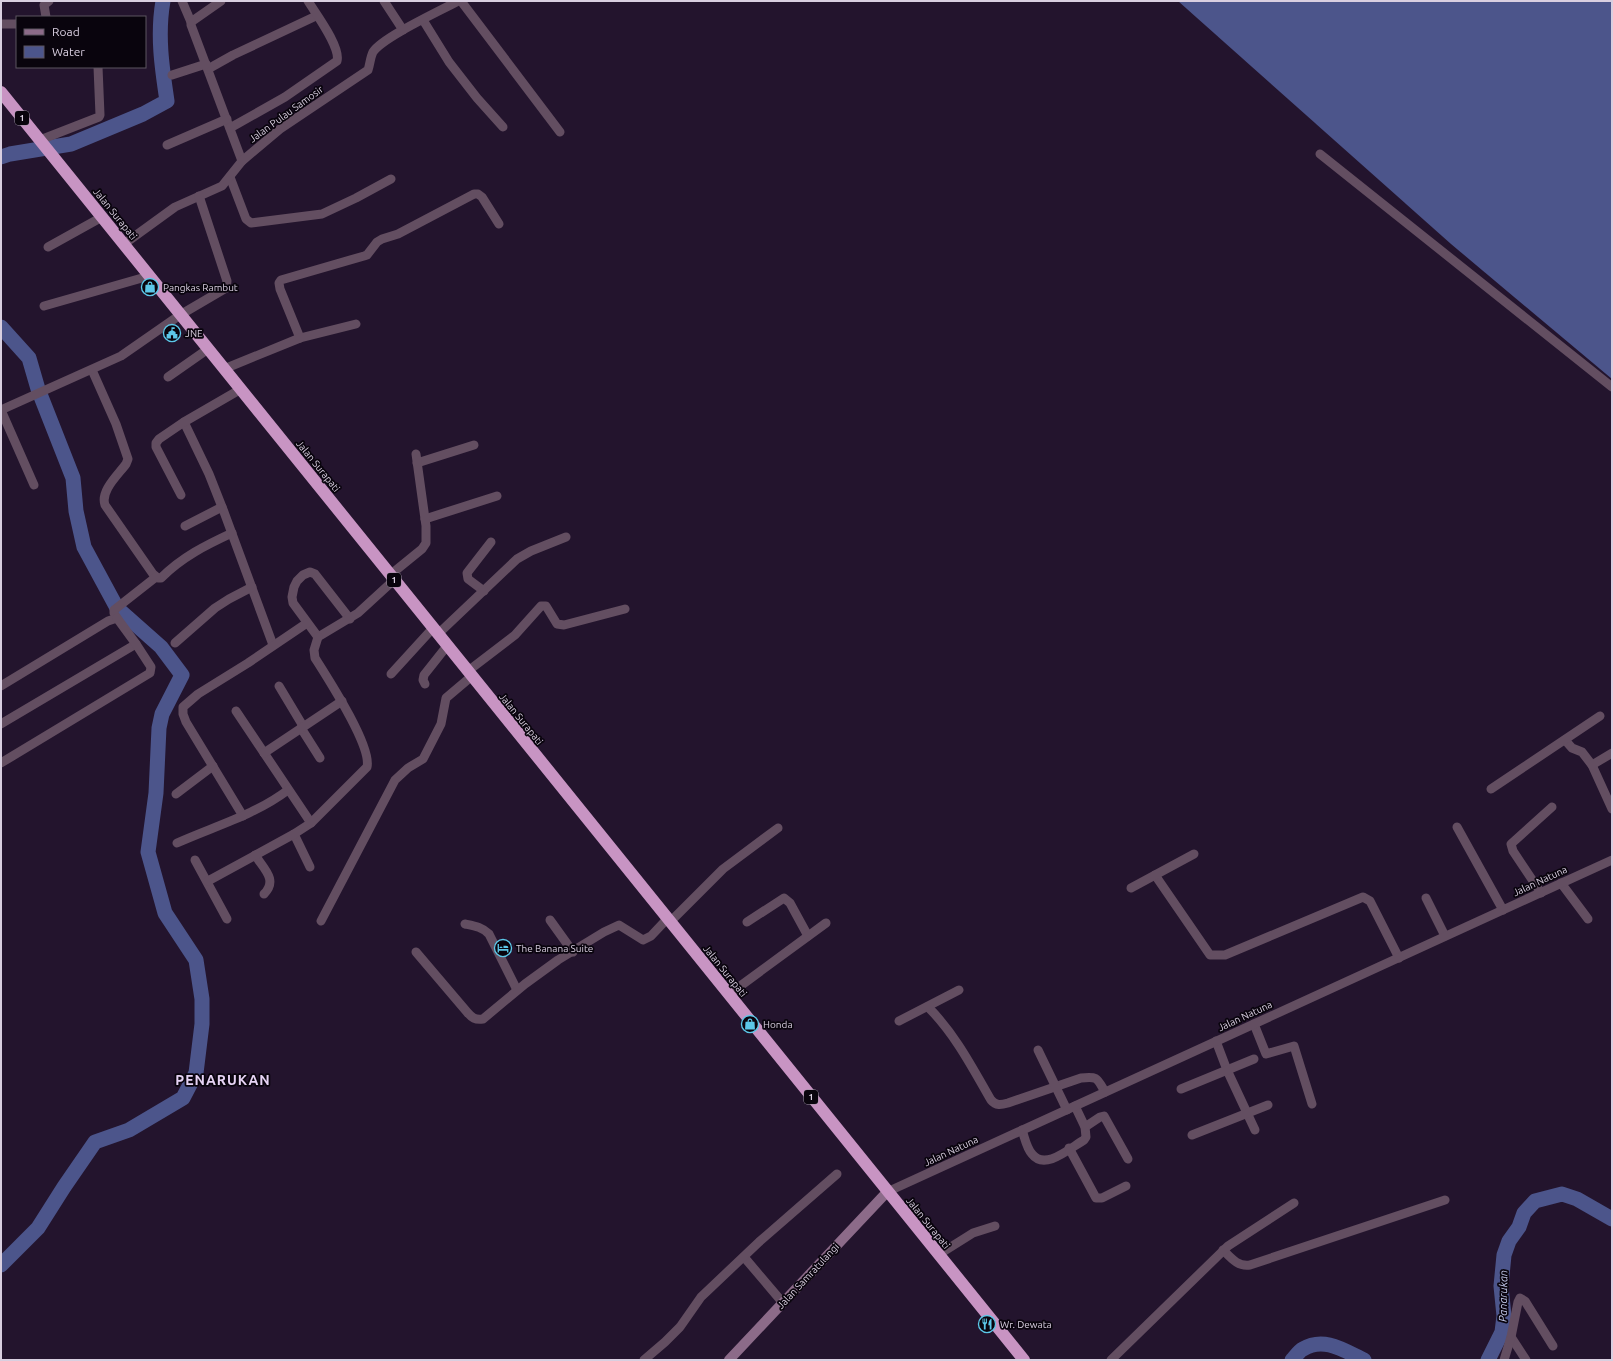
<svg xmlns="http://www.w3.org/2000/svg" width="1613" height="1361" viewBox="0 0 1613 1361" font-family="Ubuntu,sans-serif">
<rect width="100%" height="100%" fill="#23142d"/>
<!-- water -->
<path fill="#4c558b" d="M1178 1H1612V379L1451 244Z"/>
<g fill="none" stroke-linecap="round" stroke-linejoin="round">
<!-- river -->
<g stroke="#4c558b" stroke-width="15">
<path d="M1 157 10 154 71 144 143 114 167 101C162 68 157 35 163 1"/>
<path d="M1 327 29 358 38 389 73 478 76 511 84 547 117 608 161 647 182 675 162 714 159 728 156 793 148 852 165 913 196 960 202 999V1024L196 1073 183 1098 129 1130 95 1142 64 1187 38 1228 1 1265"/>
<path d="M1292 1360C1295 1357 1299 1351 1303 1349 1324 1336 1345 1351 1364 1360"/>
<path d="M1488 1360 1502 1332 1504 1316 1501 1286 1504 1255 1509 1241 1519 1227 1524 1213 1535 1201 1562 1194 1577 1199 1612 1219"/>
</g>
<!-- street -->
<g stroke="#634e61" stroke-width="9">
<path d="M182 1 191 22V25L242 161"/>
<path d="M384 1 403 30"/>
<path d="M461 1 560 132"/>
<path d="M46 17 44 5 49 1"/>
<path d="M423 20 449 62 477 98 503 127"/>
<path d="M191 22 221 1"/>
<path d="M1 24H17"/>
<path d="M208 69 233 55 316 16"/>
<path d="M172 75 206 64"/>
<path d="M230 128 285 97 337 61C341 47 316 14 308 1"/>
<path d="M40 140 99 117 100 115 98 67"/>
<path d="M167 145 227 119"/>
<path d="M1320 154 1612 387"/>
<path d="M230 177 246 219 251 223 322 214 356 198 391 179"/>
<path d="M124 244 175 207 222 186 242 161 280 129 368 70C370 65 370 58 373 52 383 37 440 11 458 1"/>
<path d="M48 247 102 217"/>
<path d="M44 306 149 276"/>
<path d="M300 338 280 289 279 283 281 280 364 256 367 255 377 242 382 239 398 234 474 194H478L482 197 499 224"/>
<path d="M224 369 300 338 356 324"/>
<path d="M92 370 116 424 128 459 126 464C118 475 100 491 105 505L153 574 158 578H161C182 557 206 545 232 533"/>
<path d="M168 377 208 349"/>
<path d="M1 410 121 356 180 315 226 288 227 281 199 196"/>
<path d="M1 410 34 485"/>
<path d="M184 422 209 474 224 512 273 645"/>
<path d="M417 463 474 445"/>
<path d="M181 495 156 447V443L159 439 184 422 241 389"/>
<path d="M425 519 497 496"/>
<path d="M185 526 222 507"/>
<path d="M390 575 422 549 426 543V526L416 454"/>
<path d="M484 591 468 579 467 573 491 542"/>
<path d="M438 634 517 559 531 551 566 537"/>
<path d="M318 637 293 603 292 597 294 587 297 581 303 575 310 572 315 574 350 619"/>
<path d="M318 637 358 613 394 580"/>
<path d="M175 643 215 608 229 599 252 587"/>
<path d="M468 671 515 635 541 606H546L557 624 564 625 625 609"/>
<path d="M391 674 433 628"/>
<path d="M425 684 423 680 424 675 447 646"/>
<path d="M1 686 108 621 117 618 114 613V610L156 577"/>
<path d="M279 686 303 726"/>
<path d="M236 711 311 823"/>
<path d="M1 724 136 644"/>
<path d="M301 728 320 758"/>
<path d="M1565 740 1572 748 1582 752 1592 765 1612 809"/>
<path d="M264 753 342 701"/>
<path d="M1 763 150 673 151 667 136 644 117 618"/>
<path d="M1592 765 1612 753"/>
<path d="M1491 789 1600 716"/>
<path d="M176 794 213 766"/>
<path d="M243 816 186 722 183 714V707L198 694 248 663 307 623"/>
<path d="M1457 827 1503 910"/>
<path d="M294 834 310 867"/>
<path d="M177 843C215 826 255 815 288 790"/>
<path d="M255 855C264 869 278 880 264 894"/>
<path d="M195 860 227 919"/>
<path d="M1155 875 1210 955H1225L1363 897 1370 901 1399 958"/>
<path d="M208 881 294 834 311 823 367 767C372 746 327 677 315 658L314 650 318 637"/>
<path d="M1561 883 1588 919"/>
<path d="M1131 888 1194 854"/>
<path d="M1541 893 1513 851 1511 844 1552 807"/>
<path d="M1426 898 1445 936"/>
<path d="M550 920 573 952"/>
<path d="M321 921 395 780 408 768 423 759 441 724 446 698 472 676"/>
<path d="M670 922 723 869 778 828"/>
<path d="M747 922 784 898 790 903 808 936"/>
<path d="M465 924C475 926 482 927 489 934L517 990"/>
<path d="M416 952 467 1012C472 1018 475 1020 483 1019L525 984 558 960 604 932 619 925 643 940 651 936 667 919"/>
<path d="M728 995 826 923"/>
<path d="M928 1007C955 1034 972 1067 991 1100 996 1106 1001 1105 1008 1103L1081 1078C1098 1076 1097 1078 1105 1092"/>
<path d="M899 1021 959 990"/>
<path d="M1254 1024 1266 1054 1294 1046 1312 1104"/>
<path d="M1216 1041 1227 1070 1255 1130"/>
<path d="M1038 1050 1067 1110"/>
<path d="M1181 1089 1254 1059"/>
<path d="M1085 1127 1100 1117 1104 1116 1128 1159"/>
<path d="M1022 1130C1025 1138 1026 1147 1032 1154 1045 1171 1070 1148 1084 1140L1086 1137 1085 1127 1075 1106"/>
<path d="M1192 1135 1268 1105"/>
<path d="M1069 1148 1096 1198H1102L1126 1186"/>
<path d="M887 1192 1612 860"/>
<path d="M1223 1250C1231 1258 1238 1267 1250 1265L1445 1200"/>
<path d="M938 1255 973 1233 995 1226"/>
<path d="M744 1257 783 1303"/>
<path d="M1511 1337 1526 1360"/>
<path d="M644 1360 665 1342 680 1327 701 1297 759 1242 837 1174"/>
<path d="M1111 1360 1228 1246 1294 1203"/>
<path d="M1504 1360 1511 1337 1518 1302 1520 1298 1525 1301 1553 1346"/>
</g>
<!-- secondary -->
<path stroke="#8c6b89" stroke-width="10" d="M729 1360 887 1192"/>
<!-- highway -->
<path stroke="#c894c3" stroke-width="12" d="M1 92 1024 1360"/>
</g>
<!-- icons -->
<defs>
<g id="shop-ring" transform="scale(0.9)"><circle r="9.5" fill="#09040d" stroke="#5cc7e8" stroke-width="1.5"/><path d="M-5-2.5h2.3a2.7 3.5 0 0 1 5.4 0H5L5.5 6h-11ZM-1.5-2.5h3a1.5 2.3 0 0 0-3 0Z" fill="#5cc7e8"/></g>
<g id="civic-ring" transform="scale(0.9)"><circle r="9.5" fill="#09040d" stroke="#5cc7e8" stroke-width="1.5"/><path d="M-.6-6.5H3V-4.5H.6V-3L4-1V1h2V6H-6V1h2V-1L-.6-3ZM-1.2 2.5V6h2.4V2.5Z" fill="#5cc7e8"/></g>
<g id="hotel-ring" transform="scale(0.9)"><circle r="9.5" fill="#09040d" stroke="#5cc7e8" stroke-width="1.5"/><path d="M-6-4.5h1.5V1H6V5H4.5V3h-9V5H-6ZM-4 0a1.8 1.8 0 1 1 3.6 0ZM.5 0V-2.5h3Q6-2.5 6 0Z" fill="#5cc7e8"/></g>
<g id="restaurant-ring" transform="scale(0.9)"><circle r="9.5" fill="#09040d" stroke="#5cc7e8" stroke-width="1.5"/><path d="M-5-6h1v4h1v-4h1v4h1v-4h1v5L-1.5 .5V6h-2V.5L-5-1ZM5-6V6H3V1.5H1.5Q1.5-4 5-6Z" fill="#5cc7e8"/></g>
</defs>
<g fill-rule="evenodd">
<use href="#shop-ring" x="150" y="287"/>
<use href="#civic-ring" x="172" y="333"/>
<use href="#hotel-ring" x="503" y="948"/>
<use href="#shop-ring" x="750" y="1024"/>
<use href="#restaurant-ring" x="987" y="1324"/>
</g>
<g text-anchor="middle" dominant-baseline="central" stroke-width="3.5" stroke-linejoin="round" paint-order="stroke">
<!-- shield labels -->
<g fill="#09040d" stroke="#9b92a1" stroke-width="1">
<rect x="15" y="111" width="14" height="14" rx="3"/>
<rect x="387" y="573" width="14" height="14" rx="3"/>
<rect x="804" y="1090" width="14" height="14" rx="3"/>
</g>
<g font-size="9" font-weight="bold" fill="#d9cfe0">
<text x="22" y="118">1</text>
<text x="394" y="580">1</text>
<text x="811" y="1097">1</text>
</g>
<!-- street labels -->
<g font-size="10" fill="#d9cfe0" stroke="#09040d">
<text transform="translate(286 114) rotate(-36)">Jalan Pulau Samosir</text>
<text transform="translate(115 214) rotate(51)">Jalan Surapati</text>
<text transform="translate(318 466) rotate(51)">Jalan Surapati</text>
<text transform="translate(521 719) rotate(51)">Jalan Surapati</text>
<text transform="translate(1540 881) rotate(-25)">Jalan Natuna</text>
<text transform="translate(725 971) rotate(51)">Jalan Surapati</text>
<text transform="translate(1245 1016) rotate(-25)">Jalan Natuna</text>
<text transform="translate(951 1151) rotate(-25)">Jalan Natuna</text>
<text transform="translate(928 1223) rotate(51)">Jalan Surapati</text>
<text transform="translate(808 1276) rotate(-47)">Jalan Samratulangi</text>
</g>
<!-- poi labels -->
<g font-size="10" fill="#d9cfe0" stroke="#09040d" text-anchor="start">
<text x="163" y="287">Pangkas Rambut</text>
<text x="185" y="333">JNE</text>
<text x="516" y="948">The Banana Suite</text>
<text x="763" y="1024">Honda</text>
<text x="1000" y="1324">Wr. Dewata</text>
</g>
<!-- water labels -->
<g font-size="11" font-style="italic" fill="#c9d0f2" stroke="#09040d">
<text transform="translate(1503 1296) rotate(-89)">Panarukan</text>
</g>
<!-- district labels -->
<g font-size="14" font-weight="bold" letter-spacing="1" fill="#e6d3f4" stroke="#09040d">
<text x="223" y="1080">PENARUKAN</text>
</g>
</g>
<!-- border -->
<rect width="1613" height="1361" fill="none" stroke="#d9cfe0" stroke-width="4"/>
<!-- legend -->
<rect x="16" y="16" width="130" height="52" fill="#09040d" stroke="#5c5561"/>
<rect x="24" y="29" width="20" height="6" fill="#8c6b89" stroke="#5c5561"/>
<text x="52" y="36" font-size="12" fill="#d9cfe0">Road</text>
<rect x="24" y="46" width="20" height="12" fill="#4c558b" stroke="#5c5561"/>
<text x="52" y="56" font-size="12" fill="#d9cfe0">Water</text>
</svg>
